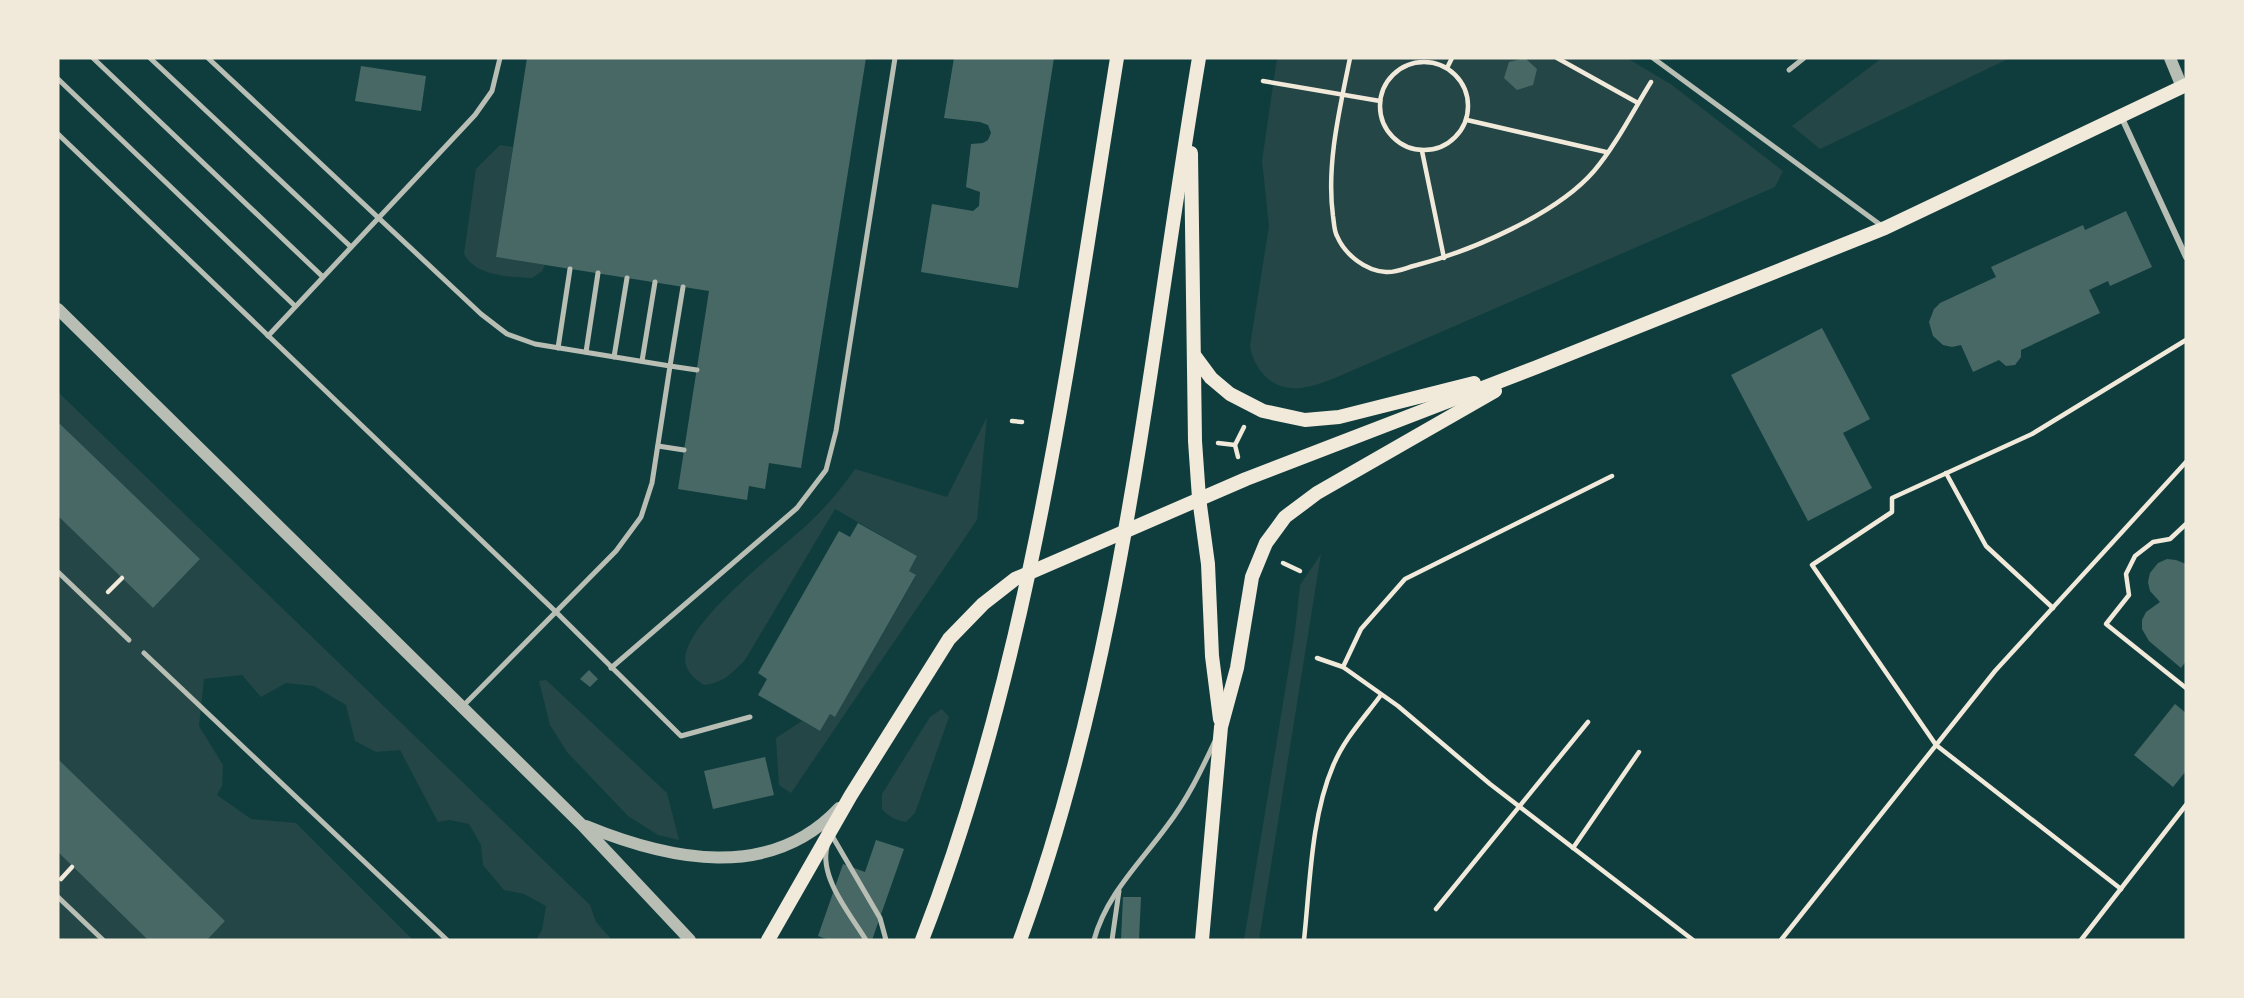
<svg xmlns="http://www.w3.org/2000/svg" width="2244" height="998" viewBox="0 0 2244 998" font-family="'Roboto Serif',serif">
<rect width="100%" height="100%" fill="#0f3d3e"/>
<!-- green -->
<g fill="#244646">
<path d="M1277 58H1627L1672 85 1783 171 1775 187 1335 378C1321 383 1305 390 1290 388 1268 386 1253 366 1250 346L1269 226 1262 161Z"/>
<path d="M1882 58H2010L1820 149 1792 126Z"/>
<path d="M500 145 513 147 496 257 545 265 542 271 532 278C510 277 475 276 464 254L476 169Z"/>
<path d="M58 392 590 905 596 922 612 940H536L542 930 546 906 524 894 504 890 483 865 481 845 469 824 449 820 438 822 400 750 376 752 355 741 346 705 314 686 286 683 261 697 242 675 204 679 199 726 223 765 222 786 217 795 251 819 296 823 413 940H207L225 921 58 759V516L153 608 200 559 58 422Z"/>
<path d="M987 417 977 520 791 793 779 785 776 738 802 721 820 731 830 714 835 717 916 576 909 571 917 556 835 509 745 660C732 673 723 683 704 685 695 679 686 672 685 661 684 621 782 549 810 522 827 506 842 488 855 469L947 497Z"/>
<path d="M1321 554 1259 940H1244L1295 631 1300 585Z"/>
<path d="M546 680 667 793 679 840 658 835 628 816 567 752 550 725 539 681Z"/>
<path d="M942 709 949 717 915 813 906 822C895 820 889 817 882 809V794L930 717Z"/>
<path d="M58 852 148 940H58Z"/>
</g>
<!-- building -->
<g fill="#486865">
<path d="M527 58H866L801 468 769 463 765 489 749 486 747 500 678 489 709 291 496 257Z"/>
<path d="M954 58H1054L1018 288 921 272 932 204 973 211 979 206 980 192 966 187 971 144 983 143 988 140 991 133 988 125 980 122 944 118Z"/>
<path d="M1525 58 1537 69 1533 85 1517 90 1504 78 1509 62Z"/>
<path d="M361 66 426 76 421 111 355 101Z"/>
<path d="M2126 211 2152 267 2110 286 2108 281 2089 290 2100 313 2021 350V357L2015 365 2006 366 1999 360 1973 372 1961 345 1952 347 1943 345 1933 336 1929 322 1934 309 1940 303 1996 277 1991 267 2083 225 2085 230Z"/>
<path d="M1822 328 1870 419 1843 433 1872 488 1808 521 1731 375Z"/>
<path d="M58 422 200 559 153 608 58 516Z"/>
<path d="M858 523 917 556 909 571 916 575 835 717 830 714 820 731 758 695 767 679 758 673 839 531 850 537Z"/>
<path d="M2167 559 2176 560 2186 564V661L2181 668 2149 641 2142 629V620L2146 612 2160 602 2150 591 2148 582 2150 573 2158 563Z"/>
<path d="M589 670 598 679 590 687 580 679Z"/>
<path d="M2175 704 2186 713V771L2173 787 2134 755Z"/>
<path d="M765 757 774 795 713 809 704 771Z"/>
<path d="M58 759 225 921 207 940H148L58 852Z"/>
<path d="M876 840 904 849 872 940H829L818 936 843 864 865 872Z"/>
<path d="M1123 897H1141L1139 940H1121Z"/>
</g>
<g fill="none" stroke-linecap="round" stroke-linejoin="round">
<!-- path -->
<g stroke="#f1e9da" stroke-width="4.5">
<path d="M1350 58C1340 108 1326 164 1333 216 1334 222 1334 231 1337 236 1345 255 1366 271 1386 272 1396 273 1408 267 1417 265 1471 251 1557 214 1594 171 1616 145 1633 111 1651 82"/>
<path d="M1557 58 1638 103"/>
<circle cx="1424" cy="106" r="44"/>
<path d="M1447 68 1452 58"/>
<path d="M1263 81 1380 101"/>
<path d="M1467 120 1606 152"/>
<path d="M1422 151 1444 258"/>
<path d="M1012 421 1022 422"/>
<path d="M1218 443 1235 445"/>
<path d="M1238 457 1235 445 1244 427"/>
<path d="M1946 473 1986 546 2053 608"/>
<path d="M2186 524 2170 539 2153 542 2135 556 2126 574 2129 595 2106 624 2186 688"/>
<path d="M1283 563 1300 571"/>
<path d="M108 592 122 578"/>
<path d="M1317 658 1343 667 1398 706 1490 784 1693 940"/>
<path d="M1343 667 1361 629 1405 579 1612 476"/>
<path d="M1573 848 1639 752"/>
<path d="M61 879 72 867"/>
<path d="M2121 889 1936 745 1812 565 1892 512V498L2032 434 2186 340"/>
<path d="M1436 909 1588 722"/>
<path d="M1304 940C1310 885 1311 817 1333 766 1344 739 1364 718 1381 695"/>
<path d="M1781 940 1995 671 2186 462"/>
<path d="M2081 940 2186 805"/>
</g>
<!-- service -->
<g stroke="#b8beb3" stroke-width="5">
<path d="M93 58 323 277"/>
<path d="M150 58 351 247"/>
<path d="M208 58 481 314 507 334 535 344 670 366 652 483 641 517 616 551 462 707"/>
<path d="M1653 58 1882 226"/>
<path d="M1789 70 1804 58"/>
<path d="M58 79 295 306"/>
<path d="M58 134 556 612 681 736 750 717"/>
<path d="M683 287 670 366 697 370"/>
<path d="M268 336 475 115 492 91 500 58"/>
<path d="M558 348 570 269"/>
<path d="M586 352 598 273"/>
<path d="M614 357 627 278"/>
<path d="M642 361 655 282"/>
<path d="M658 446 684 450"/>
<path d="M58 572 129 640"/>
<path d="M144 653 447 940"/>
<path d="M611 668 797 508 826 470 836 431 895 58"/>
<path d="M831 834 880 918 886 940"/>
<path d="M827 847C819 878 851 915 866 940"/>
<path d="M58 897 103 940"/>
<path d="M1094 940C1106 895 1140 863 1167 826 1187 800 1201 771 1215 741"/>
<path d="M1112 940 1119 891"/>
</g>
<!-- pedestrian -->
<path stroke="#b8beb3" stroke-width="6" d="M2121 116 2186 257"/>
<!-- tertiary -->
<g stroke="#b8beb3" stroke-width="12">
<path d="M2170 58 2182 87"/>
<path d="M58 309 581 824 690 940"/>
<path d="M586 826C669 860 770 882 839 808"/>
</g>
<!-- secondary -->
<g stroke="#f1e9da" stroke-width="14">
<path d="M1191 153 1195 441 1199 498 1208 564 1212 656 1220 719"/>
<path d="M1194 355 1211 378 1230 394 1263 411 1305 420 1339 417 1474 383"/>
<path d="M768 940 851 795 949 639 983 604 1015 579 1246 479 1537 367 1885 228 2186 85"/>
<path d="M922 940C1032 658 1069 354 1117 58"/>
<path d="M1020 940C1124 657 1149 353 1199 58"/>
<path d="M1202 940 1221 727 1237 668 1252 577 1266 543 1285 517 1317 493 1495 391"/>
</g>
</g>
<!-- border -->
<rect width="2244" height="998" fill="none" stroke="#f1e9da" stroke-width="119"/>
</svg>
